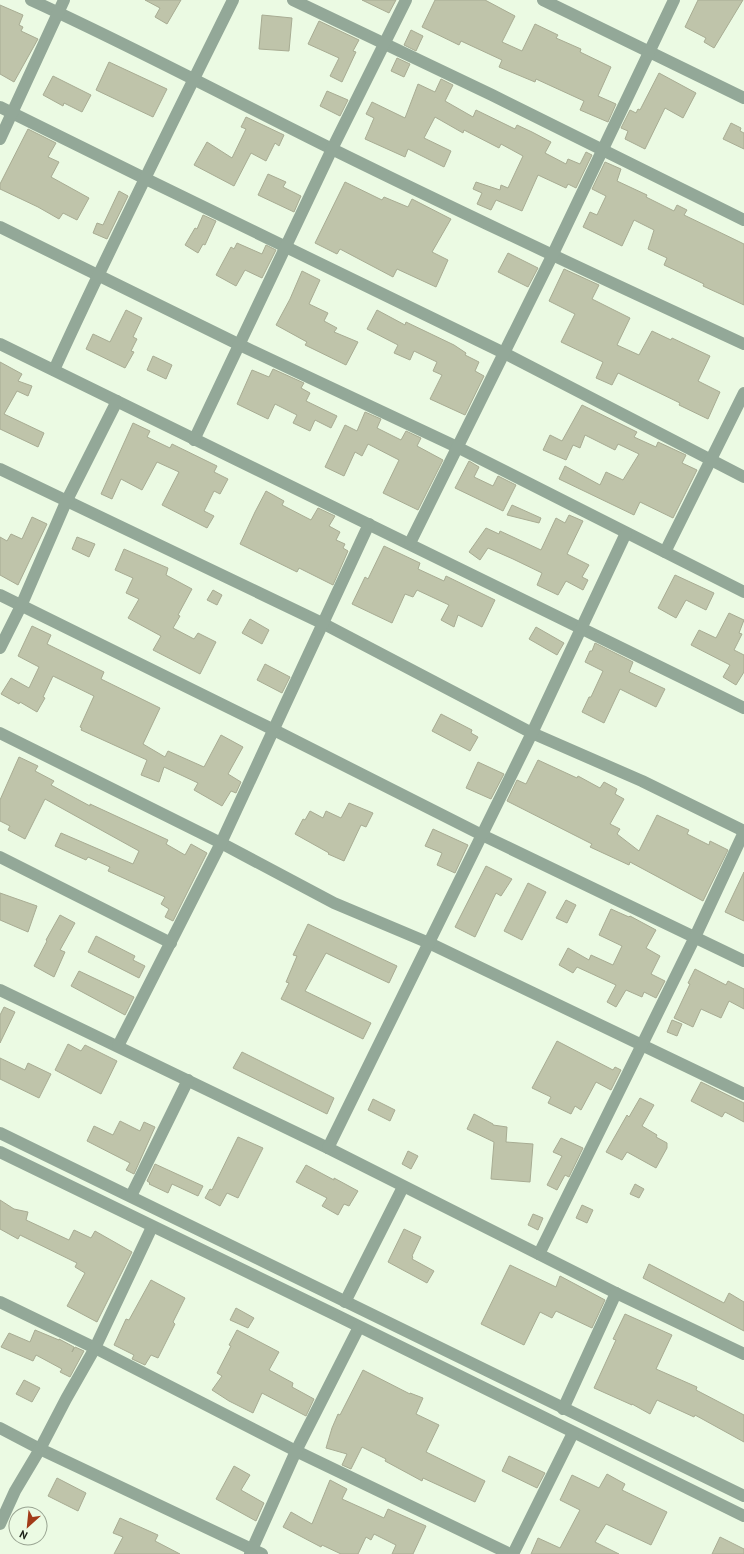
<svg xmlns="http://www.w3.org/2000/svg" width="744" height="1554" viewBox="0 0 744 1554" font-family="'PT Sans',sans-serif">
<rect width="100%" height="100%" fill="#ebfae3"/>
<!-- building -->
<g fill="#bfc4aa" stroke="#a8ac93">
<path d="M145 0H181L167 24 155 17 160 8Z"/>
<path d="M362 0H396L389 13Z"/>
<path d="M435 0H485L515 16 502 42 522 51 535 24 558 35 556 38 581 49 580 52 611 67 598 96 616 104 608 122 580 110 584 101 536 79 535 82 499 67 502 60 461 41 459 45 422 27Z"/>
<path d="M698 0H743L714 48 704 42 706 38 685 27Z"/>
<path d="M0 5 23 15 19 25 23 27 21 31 38 39 14 82 0 74Z"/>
<path d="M262 15 292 18 289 51 259 49Z"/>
<path d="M319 21 359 40 353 51 356 52 342 82 330 76 339 58 308 44Z"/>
<path d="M411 30 423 36 416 51 404 45Z"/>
<path d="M397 58 410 64 404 77 391 71Z"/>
<path d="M109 62 167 89 153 117 96 90Z"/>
<path d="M659 73 696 93 683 118 665 108 645 149 625 139 628 131 621 128 630 110 636 113 638 109 640 110Z"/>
<path d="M53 76 91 95 82 112 64 103 63 106 43 95Z"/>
<path d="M441 79 453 85 445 101 473 117 476 110 515 129 517 125 532 132 551 142 545 153 566 164 568 159 580 164 586 152 592 155 576 188 568 184 566 188 538 175 522 211 496 200 491 210 477 204 482 193 473 189 476 182 500 190 501 185 508 188 523 156 501 144 499 148 464 130 463 133 435 117 424 138 451 151 444 167 408 149 405 157 365 139 374 118 366 114 372 102 405 118 418 84 435 92Z"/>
<path d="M327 91 348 100 340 116 320 106Z"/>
<path d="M246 117 284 135 279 146 275 143 266 161 251 153 234 186 194 165 207 142 232 158 246 129 241 127Z"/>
<path d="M731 123 741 128 740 131 744 133V149L723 139Z"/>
<path d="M28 129 56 143 48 157 59 162 51 177 89 198 77 220 63 213 59 219 38 207 0 189V184Z"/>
<path d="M605 162 621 169 617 181 647 195 646 197 674 211 677 205 687 210 684 215 744 244V305L703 286 704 284 664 265 667 258 648 249 654 230 634 220 622 246 583 227 590 212 597 215 606 196 592 189Z"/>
<path d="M268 174 286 182 283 187 301 196 294 212 258 195Z"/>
<path d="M345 182 382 200 384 197 408 207 412 199 451 219 432 252 448 260 436 287 397 269 393 277 340 249 337 254 315 243Z"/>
<path d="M119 191 128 196 107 239 93 233 97 223 103 225Z"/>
<path d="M203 215 216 221 205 245 203 244 198 253 185 245 195 228 197 229Z"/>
<path d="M237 243 262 254 266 245 276 250 262 278 245 270 236 286 216 275 231 247 234 249Z"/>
<path d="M508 253 538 268 528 287 498 272Z"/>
<path d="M564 269 599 285 592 299 630 318 617 345 639 355 652 331 671 340 672 338 710 356 698 381 720 392 708 419 679 405 680 403 618 373 612 385 596 378 603 362 561 342 575 314 549 301Z"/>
<path d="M302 271 320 280 309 304 328 313 324 321 337 328 334 332 358 342 346 365 305 345 307 342 276 325 290 299Z"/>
<path d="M126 310 142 318 133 337 137 339 131 351 134 352 125 368 86 349 93 334 110 342Z"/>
<path d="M377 310 405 325 406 322 454 345 466 353 465 355 479 362 475 371 484 376 465 415 430 399 442 375 433 371 437 362 414 351 410 360 394 353 398 345 367 329Z"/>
<path d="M153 356 172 365 166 379 147 370Z"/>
<path d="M0 362 22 374 18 381 32 386 28 396 17 391 4 414 44 433 38 447 0 429Z"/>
<path d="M273 369 304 383 301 388 310 393 306 401 337 416 331 428 315 420 310 431 293 423 297 415 275 404 268 419 237 404 252 370 269 377Z"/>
<path d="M582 405 637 432 634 437 656 447 658 442 686 455 682 463 697 470 673 518 640 502 634 515 559 479 565 466 600 485 606 472 623 480 639 454 618 444 615 450 585 435 580 448 573 445 566 460 543 450 550 435 562 441Z"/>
<path d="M365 412 381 419 377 428 401 440 406 431 421 438 417 446 443 460 418 510 383 493 399 460 368 444 362 456 355 452 344 476 325 467 345 425 357 431Z"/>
<path d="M133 423 150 431 147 437 170 448 172 444 217 466 214 472 228 479 220 494 214 491 204 511 214 516 207 528 162 505 179 472 157 462 142 490 121 479 112 499 101 494Z"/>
<path d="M469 461 479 467 474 477 493 486 498 476 516 485 503 511 455 488Z"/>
<path d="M266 491 284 501 282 505 311 520 318 508 335 516 329 526 340 532 336 540 345 544 343 548 348 551 333 585 299 568 297 572 240 544 255 512Z"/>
<path d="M512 505 541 518 539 523 507 515Z"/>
<path d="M569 515 583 521 567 554 589 565 582 577 588 580 583 590 566 581 558 595 537 585 542 573 513 559 488 548 480 560 469 552 486 528 499 534 500 531 541 550 556 518 565 523Z"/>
<path d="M32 517 47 524 18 585 0 575V537L7 541 11 534 22 539Z"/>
<path d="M77 537 95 544 89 557 72 549Z"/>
<path d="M384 546 420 563 418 569 444 581 446 576 495 600 482 627 458 615 454 627 441 620 449 605 417 590 413 597 405 594 392 623 352 604 365 577 368 579Z"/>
<path d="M124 549 168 568 166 575 192 589 178 615 180 616 173 628 194 639 198 633 216 642 200 674 153 650 161 636 128 618 139 599 126 593 133 578 115 570Z"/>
<path d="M675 575 714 593 706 610 686 600 676 618 658 608Z"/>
<path d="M213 590 222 595 217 605 207 600Z"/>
<path d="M729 613 744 620 739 633 742 634 734 650 744 655V672L736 685 723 677 730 665 691 645 699 630 716 638Z"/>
<path d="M250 619 269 630 262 644 242 633Z"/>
<path d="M32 626 51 635 47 644 104 672 101 679 160 708 143 744 165 757 168 751 204 767 221 735 243 747 228 774 241 782 236 793 231 791 222 806 194 790 198 783 164 767 159 782 141 775 147 760 81 730 82 728 80 727 94 696 53 676 43 697 45 698 37 712 20 702 19 704 1 694 11 678 29 688 39 667 18 656Z"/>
<path d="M536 627 564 643 557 655 529 639Z"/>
<path d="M595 643 633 662 629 672 665 689 656 707 620 689 604 723 582 712 589 697H591L603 671 585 662 590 651H592Z"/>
<path d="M265 664 290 677 282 693 257 680Z"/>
<path d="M441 714 472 730 471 733 478 737 470 751 432 731Z"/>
<path d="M19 757 38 766 35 771 54 781 51 785 90 806V804L168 840 166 844 185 855 191 844 207 853 173 921 165 917 169 909 161 904 165 897 108 871 110 867 88 857 86 860 55 846 61 833 133 864 139 851 45 799 25 839 8 830 10 826 0 821V800Z"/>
<path d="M538 760 577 778 578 776 600 788 604 782 617 789 615 794 624 799 610 824 620 829 617 834 639 851 657 815 689 830 687 834 709 845 710 841 728 850 703 901 630 862 629 865 590 847 592 844 507 801 517 780 526 784Z"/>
<path d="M478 762 504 774 491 799 466 788Z"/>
<path d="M349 803 373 813 366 827 361 825 344 861 328 854 329 853 295 834 303 819 305 820 310 811 323 818 326 811 341 818Z"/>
<path d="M433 829 468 845 455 873 437 865 442 853 425 846Z"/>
<path d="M486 866 512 879 501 896 496 893 475 937 455 927Z"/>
<path d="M744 872V921L725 912Z"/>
<path d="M528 883 546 892 522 940 504 931Z"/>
<path d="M0 893 37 906 28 932 0 920Z"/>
<path d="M566 900 576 905 567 923 556 918Z"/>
<path d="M611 909 629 917 630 916 656 930 646 948 660 956 651 974 665 981 656 998 644 992 642 997 626 990 616 1007 607 1002 616 985 577 967 573 973 559 965 568 948 589 960 591 955 613 965 622 946 599 935Z"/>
<path d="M60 915 75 923 60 950 65 952 54 977 34 966 47 941 46 940Z"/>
<path d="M308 924 397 966 389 983 326 953 305 991 371 1023 363 1039 281 999 289 983 286 982 297 956 293 955Z"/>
<path d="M96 936 135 956 133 960 145 966 139 978 88 952Z"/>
<path d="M695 969 726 985 728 981 744 989V1009L729 1001 721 1018 701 1009 693 1027 674 1018 690 984 688 983Z"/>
<path d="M79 971 134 997 125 1015 71 986Z"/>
<path d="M4 1007 15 1012 0 1043V1015Z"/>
<path d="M672 1020 682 1024 677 1036 667 1032Z"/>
<path d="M557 1041 613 1070 615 1067 621 1070 611 1090 596 1082 581 1110 575 1106 571 1114 548 1103 551 1097 532 1088Z"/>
<path d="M68 1044 81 1051 85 1045 117 1061 101 1094 55 1070Z"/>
<path d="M242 1052 334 1098 327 1114 233 1068Z"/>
<path d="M0 1058 25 1070 28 1063 51 1074 39 1098 0 1079Z"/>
<path d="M701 1082 744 1103V1122L725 1112 722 1117 691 1101Z"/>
<path d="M640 1098 654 1105 642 1126 657 1135 656 1137 667 1143V1148L656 1168 627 1152 622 1160 606 1152 627 1115 629 1117Z"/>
<path d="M373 1099 395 1110 390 1121 368 1110Z"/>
<path d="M474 1114 493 1124V1125L507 1127 506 1142 533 1144 530 1182 491 1179 494 1142 467 1129Z"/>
<path d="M120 1121 140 1131 144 1122 155 1127 134 1174 126 1170 130 1163 87 1141 94 1126 113 1135Z"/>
<path d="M238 1137 263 1148 238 1198 227 1193 220 1206 205 1198 210 1189 212 1190Z"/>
<path d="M561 1138 583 1148 569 1177 565 1175 557 1190 547 1185 562 1156 553 1152Z"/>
<path d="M408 1151 418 1156 411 1169 402 1164Z"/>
<path d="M155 1164 203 1186 198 1196 172 1184 168 1193 149 1184 150 1183 147 1181Z"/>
<path d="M306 1165 334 1180V1178L358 1191 349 1206 344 1204 338 1215 322 1206 327 1198 296 1182Z"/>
<path d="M635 1184 644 1189 639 1198 630 1194Z"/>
<path d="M0 1200 14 1209 28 1212 26 1220 69 1240 74 1230 91 1238 95 1231 132 1252 97 1322 67 1306 85 1273 75 1267 77 1263 20 1235 18 1239 0 1229Z"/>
<path d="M582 1205 593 1210 587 1223 576 1218Z"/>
<path d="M533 1214 543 1218 538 1230 528 1225Z"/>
<path d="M404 1229 421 1237 412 1256 413 1257 412 1259 434 1271 427 1283 388 1262Z"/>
<path d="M649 1264 724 1303 729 1293 744 1302V1331L643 1278Z"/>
<path d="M510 1265 556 1287 560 1276 605 1300 592 1328 556 1311 552 1318 540 1312 524 1345 481 1324Z"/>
<path d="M151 1280 185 1298 173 1322 175 1324 158 1358 151 1355 145 1365 132 1359 134 1355 114 1345 126 1319 129 1320Z"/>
<path d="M236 1308 254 1318 248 1328 230 1320Z"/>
<path d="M625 1314 672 1335 656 1369 697 1387 696 1390 744 1415V1442L695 1415 694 1417 657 1400 650 1414 632 1404V1405L594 1388 616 1340 613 1339Z"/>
<path d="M35 1330 59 1340V1339L74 1347 72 1352 75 1347 84 1351 70 1377 60 1372 62 1369 36 1355 33 1361 1 1347 9 1333 30 1342Z"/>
<path d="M237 1330 279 1352 269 1370 293 1383 292 1387 314 1399 306 1416 262 1393 253 1413 229 1401 212 1390 222 1376 217 1373 231 1346 229 1345Z"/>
<path d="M363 1370 410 1394V1393L423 1398 416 1414 439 1425 426 1452 485 1481 475 1502 423 1478 422 1481 385 1461 386 1459 362 1447 351 1469 342 1465 347 1454 326 1448 332 1428 338 1414 340 1415Z"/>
<path d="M24 1380 40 1388 32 1402 16 1394Z"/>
<path d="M509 1456 545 1473 537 1488 502 1471Z"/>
<path d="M234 1466 250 1475 241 1490 264 1503 256 1521 216 1499Z"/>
<path d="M607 1474 625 1484 622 1490 667 1512 651 1545 606 1524 595 1542 619 1554H531L538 1538 560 1548 580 1510 560 1500 572 1475 599 1488Z"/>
<path d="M57 1478 86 1493 78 1511 48 1496Z"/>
<path d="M330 1480 347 1489 342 1499 384 1518 388 1509 426 1526 413 1554H392L396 1545 374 1534 371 1540 366 1537 358 1554H341L322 1545 321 1547 283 1527 291 1512 312 1524Z"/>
<path d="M120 1518 158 1535 155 1541 180 1554H114L123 1537 113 1533Z"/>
<path d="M720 1537 744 1549V1554H712Z"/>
</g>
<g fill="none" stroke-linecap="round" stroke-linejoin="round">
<!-- minor -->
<g stroke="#93a898" stroke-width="12">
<path d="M31 0C134 47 233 100 334 150 470 217 607 281 744 344"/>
<path d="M293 0 492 95 744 220"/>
<path d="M543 0 744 98"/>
<path d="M0 107 144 178 504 353 744 477"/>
<path d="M0 139 64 0"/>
<path d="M0 227 240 345 457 447 744 592"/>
<path d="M0 344 744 708"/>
<path d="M54 370C111 245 172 123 233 0"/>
<path d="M194 440 332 149 406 0"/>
<path d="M0 469 324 624 532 733 642 781 744 831"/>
<path d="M410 543 552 256 674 0"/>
<path d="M665 552 744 393"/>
<path d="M0 595 274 730 482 835 744 961"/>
<path d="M0 648 21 606 66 502 117 401"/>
<path d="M0 733 221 843 334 903 429 943 744 1094"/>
<path d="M0 857 171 943"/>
<path d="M0 990 328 1148 616 1293 744 1354"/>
<path d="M118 1046 221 843 369 524"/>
<path d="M0 1133 744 1496"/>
<path d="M328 1148 532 733 626 533"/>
<path d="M0 1152 338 1316 744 1516"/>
<path d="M131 1196 188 1080"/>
<path d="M539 1254 695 937 744 832"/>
<path d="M0 1302 95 1348 296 1451 510 1554"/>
<path d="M345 1302 403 1187"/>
<path d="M563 1409 616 1293"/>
<path d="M0 1428 40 1449 262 1554"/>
<path d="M0 1524 15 1491 40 1449 66 1399 95 1348 152 1227"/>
<path d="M250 1554 296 1451 359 1327"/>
<path d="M513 1554 573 1433"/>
</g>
</g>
<!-- north arrow -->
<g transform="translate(28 1526) rotate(207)"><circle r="19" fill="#ebfae3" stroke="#98a391"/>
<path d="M0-3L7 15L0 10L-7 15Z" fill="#a23b19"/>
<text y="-6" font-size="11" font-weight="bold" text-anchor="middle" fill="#1b2017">N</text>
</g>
</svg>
